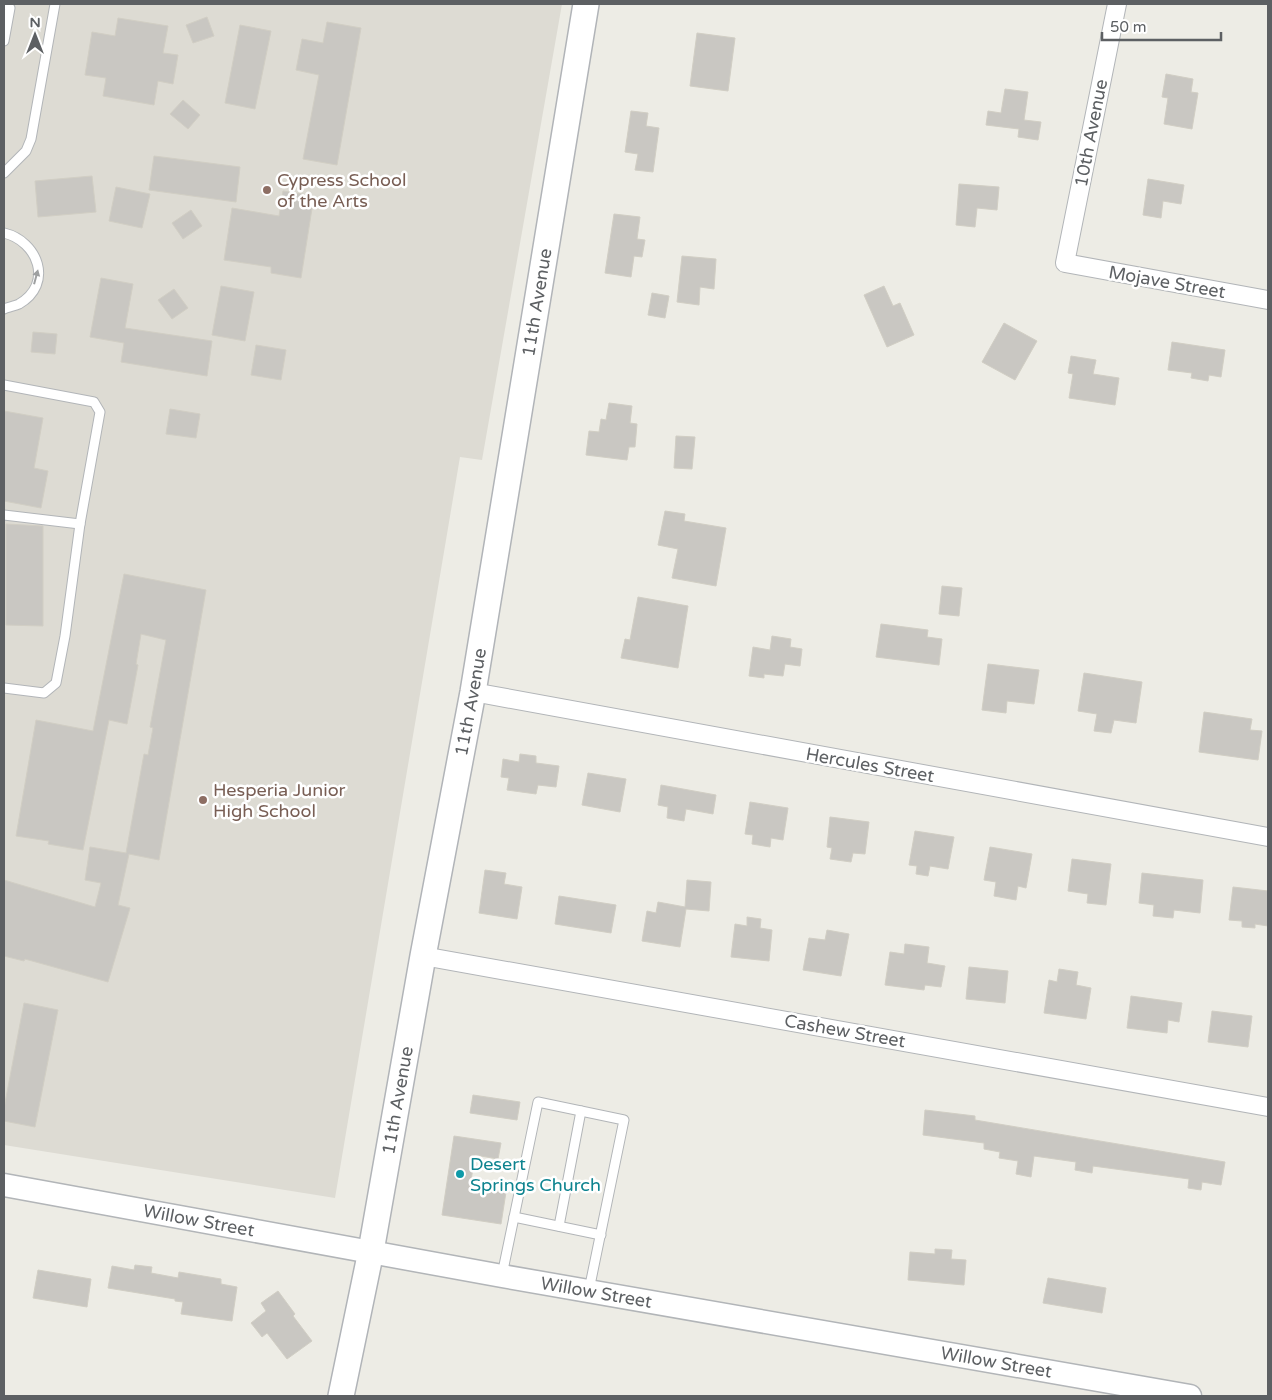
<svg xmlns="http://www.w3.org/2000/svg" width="1272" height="1400" viewBox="0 0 1272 1400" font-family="'Varela Round',sans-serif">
<rect width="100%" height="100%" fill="#edece5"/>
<!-- education -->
<path fill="#dddbd3" d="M4 4H562L482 460 460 457 335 1198 4 1145Z"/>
<!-- building -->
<g fill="#c9c7c2" stroke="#d1cec4">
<path d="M207 17 214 36 193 43 186 25Z"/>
<path d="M118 18 168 26 163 53 178 55 173 84 158 81 154 105 103 96 106 78 85 75 92 32 115 36Z"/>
<path d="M327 22 361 28 337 165 303 159 319 75 296 70 302 39 323 43Z"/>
<path d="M240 25 271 31 255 109 225 103Z"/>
<path d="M697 33 735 38 728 91 690 86Z"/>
<path d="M1166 74 1193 79 1191 92 1198 93 1192 129 1164 124 1168 98 1162 97Z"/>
<path d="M1005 89 1028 92 1024 120 1041 122 1038 140 1018 137 1019 129 986 125 988 111 1001 113Z"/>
<path d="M183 100 200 115 188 129 170 114Z"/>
<path d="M631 111 648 113 646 126 659 128 653 172 635 170 638 154 625 152Z"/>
<path d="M154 156 240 167 236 202 149 190Z"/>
<path d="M92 176 96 212 38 217 35 181Z"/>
<path d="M1148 179 1184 185 1181 204 1163 201 1161 218 1143 215Z"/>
<path d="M959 184 999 187 997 210 977 208 975 227 956 225Z"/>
<path d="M116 187 150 194 142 228 109 221Z"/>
<path d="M283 191 314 196 301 278 271 273V267L224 260 232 208 279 216Z"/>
<path d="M191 210 202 226 183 239 172 223Z"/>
<path d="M614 214 640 217 637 239 645 240 642 257 634 256 631 277 605 273Z"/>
<path d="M682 256 716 259 714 289 700 287 699 305 677 302Z"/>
<path d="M101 278 133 284 125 328 212 341 207 376 121 362 124 343 90 337Z"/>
<path d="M221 286 254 292 245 341 212 335Z"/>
<path d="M884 286 893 306 900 303 914 335 887 347 864 295Z"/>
<path d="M174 289 188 308 172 319 158 300Z"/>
<path d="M652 293 669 296 665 318 648 315Z"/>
<path d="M1004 323 1037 341 1015 380 982 362Z"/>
<path d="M33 332 57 334 55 354 31 352Z"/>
<path d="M1172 342 1225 350 1221 377 1209 375 1208 381 1191 378 1192 373 1168 370Z"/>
<path d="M256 345 286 350 281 380 251 375Z"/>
<path d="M1071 356 1096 360 1093 374 1119 378 1115 405 1069 398 1073 374 1068 373Z"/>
<path d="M609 403 632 406 630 423 637 424 635 447H629L627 460 586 455 589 431 599 432 601 419 606 420Z"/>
<path d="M170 409 200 414 196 438 166 434Z"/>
<path d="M4 411 43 418 34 468 48 471 41 508 4 501Z"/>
<path d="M676 436 695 437 692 469 674 468Z"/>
<path d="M665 511 685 514 684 521 726 528 716 586 672 578 678 549 658 545Z"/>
<path d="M6 524 43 526V626L6 625Z"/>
<path d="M124 574 206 590 159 860 129 854 118 905 130 908 108 982 25 959 24 961 4 956V880L95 907 101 883 85 880 90 847 126 853 144 754 148 755 153 728 150 727 166 640 141 634 136 664 138 665 127 724 109 720 83 850 48 844 49 841 16 836 36 720 93 731Z"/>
<path d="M942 586 962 588 959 616 939 614Z"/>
<path d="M638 597 688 606 678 668 621 658 625 639 630 640Z"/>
<path d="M881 624 928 630 927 637 942 639 939 665 876 657Z"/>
<path d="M772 636 791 639 790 647 802 649 800 666 785 664 783 676 764 674V678L749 676 753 647 770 650Z"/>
<path d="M988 664 1039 670 1034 704 1007 701 1006 713 982 710Z"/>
<path d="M1084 673 1142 682 1136 723 1114 720 1111 733 1094 731 1097 714 1078 711Z"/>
<path d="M1204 712 1252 719 1250 730 1262 731 1258 760 1199 752Z"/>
<path d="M520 754 536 756V763L559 766 556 787 538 785 536 794 507 790 509 778 501 777 503 759 519 762Z"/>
<path d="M588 773 626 779 620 812 582 805Z"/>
<path d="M661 785 716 795 713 814 686 809 684 821 667 818 668 807 658 805Z"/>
<path d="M750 802 788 808 783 840 771 838 770 847 752 844 753 835 745 834Z"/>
<path d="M830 817 869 822 865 854 853 853 851 862 830 859 832 848 827 847Z"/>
<path d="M915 831 954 837 948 869 930 866 928 876 916 874 917 866 909 865Z"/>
<path d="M990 847 1032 854 1026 888 1018 886 1016 900 994 896 996 882 984 880Z"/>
<path d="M1072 859 1111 864 1106 905 1087 903 1088 894 1068 891Z"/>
<path d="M485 870 506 873 504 884 522 887 517 919 479 913Z"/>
<path d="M1142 873 1203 880 1200 913 1174 910 1173 918 1153 916 1154 905 1139 903Z"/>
<path d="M687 880 711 882 709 911 686 909 680 947 642 941 647 911 656 913 658 902 685 907Z"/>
<path d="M1233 887 1268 891V926L1255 924V928L1242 927V921L1229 920Z"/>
<path d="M559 896 616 905 611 933 555 924Z"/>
<path d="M747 917 761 919 760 928 772 930 769 961 731 957 735 924 747 926Z"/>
<path d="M827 930 849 934 841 976 803 970 809 938 825 940Z"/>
<path d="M905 944 929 947 927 963 945 966 941 987 925 985 924 990 885 985 890 952 904 954Z"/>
<path d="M969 967 1008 971 1005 1003 966 999Z"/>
<path d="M1059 969 1078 972 1076 985 1091 988 1086 1019 1044 1013 1049 980 1057 982Z"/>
<path d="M1131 996 1182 1003 1179 1022 1168 1020 1167 1033 1127 1028Z"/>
<path d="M24 1003 58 1010 35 1127 4 1121V1108Z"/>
<path d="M1212 1011 1252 1016 1248 1047 1208 1042Z"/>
<path d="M473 1095 520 1102 517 1120 470 1113Z"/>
<path d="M925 1110 975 1116V1120L1225 1162 1221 1185 1202 1182 1201 1190 1188 1188 1189 1179 1093 1166 1092 1173 1075 1170 1076 1162 1034 1156 1031 1177 1016 1174 1018 1161 999 1158 1000 1152 984 1149V1143L923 1135Z"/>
<path d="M454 1136 501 1143 498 1159 475 1155 470 1187 506 1192 501 1224 442 1215Z"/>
<path d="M935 1249 952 1250 951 1259 966 1260 964 1285 908 1280 910 1252 935 1254Z"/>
<path d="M135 1265 152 1267 151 1273 178 1278 179 1272 221 1279V1284L237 1287 232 1321 181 1314 183 1302 175 1301V1299L108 1288 112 1266 134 1270Z"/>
<path d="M38 1270 91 1279 87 1307 33 1298Z"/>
<path d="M1048 1278 1106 1288 1102 1313 1043 1303Z"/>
<path d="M278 1291 295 1314 293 1316 312 1341 287 1359 267 1333 262 1337 251 1323 266 1311 261 1303Z"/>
</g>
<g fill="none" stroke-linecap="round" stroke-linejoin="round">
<!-- service casing -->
<g stroke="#b2b5b8" stroke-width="11">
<g id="service">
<path d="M4 41 10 8 6 4"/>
<path d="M4 173 26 151 31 139 55 4"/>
<path d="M4 233C38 241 54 284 19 304 15 306 8 307 4 309"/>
<path d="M4 385 94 402 100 412 80 524 4 515"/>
<path d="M4 688 44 693 56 683 65 636 80 524"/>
<path d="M514 1217 601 1235"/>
<path d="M559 1226 581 1111"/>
<path d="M502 1275 538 1102 624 1120 589 1290"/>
</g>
</g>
<!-- minor casing -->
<g stroke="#b2b5b8" stroke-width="20">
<g id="minor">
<path d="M1117 4 1065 263 1268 300"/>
<path d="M473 692 1268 837"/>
<path d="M423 956 1268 1107"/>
</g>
</g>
<!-- tertiary casing -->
<g stroke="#b2b5b8" stroke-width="25">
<g id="tertiary">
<path id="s1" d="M4 1185 502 1276 1190 1396"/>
</g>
</g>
<!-- secondary casing -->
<g stroke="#b1b4b8" stroke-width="28">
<g id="secondary">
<path id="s2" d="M341 1396 371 1251 423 956 473 692 586 4"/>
</g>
</g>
<!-- service -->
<use href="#service" stroke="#fff" stroke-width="9"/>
<!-- minor -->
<use href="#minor" stroke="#fff" stroke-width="18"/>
<!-- tertiary -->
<use href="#tertiary" stroke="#fff" stroke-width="22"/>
<!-- secondary -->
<use href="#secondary" stroke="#fff" stroke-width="25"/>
</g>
<!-- one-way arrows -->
<defs><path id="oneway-solid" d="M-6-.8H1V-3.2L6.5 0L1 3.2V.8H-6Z" transform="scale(1.25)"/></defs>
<use fill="#9ea0a1" href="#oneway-solid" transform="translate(36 277) rotate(-75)"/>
<!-- markers -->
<g fill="#8d6e63" stroke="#fff" stroke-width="2">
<circle cx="267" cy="190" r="5"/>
<circle cx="203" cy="800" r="5"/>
</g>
<circle fill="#0f9aa8" stroke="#fff" stroke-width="2" cx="460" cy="1174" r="5"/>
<g text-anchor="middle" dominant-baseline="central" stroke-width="5" stroke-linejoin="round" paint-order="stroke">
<!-- street labels -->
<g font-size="18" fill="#5d6063" stroke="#fff">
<text transform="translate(1091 133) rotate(-79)">10th Avenue</text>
<text transform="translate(1167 282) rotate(10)">Mojave Street</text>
<text stroke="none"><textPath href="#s2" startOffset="1111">11th Avenue</textPath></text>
<text stroke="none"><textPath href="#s2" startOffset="706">11th Avenue</textPath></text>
<text transform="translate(870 765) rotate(10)">Hercules Street</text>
<text transform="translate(845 1031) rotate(10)">Cashew Street</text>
<text stroke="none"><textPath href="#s2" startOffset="301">11th Avenue</textPath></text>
<text stroke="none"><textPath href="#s1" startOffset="198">Willow Street</textPath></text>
<text stroke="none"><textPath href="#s1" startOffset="602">Willow Street</textPath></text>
<text stroke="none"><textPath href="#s1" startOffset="1008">Willow Street</textPath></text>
</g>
<!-- education labels -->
<g font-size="18" fill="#785e54" stroke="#fff" text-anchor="start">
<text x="277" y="180">Cypress School<tspan x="277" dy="21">of the Arts</tspan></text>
<text x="213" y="790">Hesperia Junior<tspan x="213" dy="21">High School</tspan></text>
</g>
<!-- culture labels -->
<g font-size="18" fill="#0d838f" stroke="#fff" text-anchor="start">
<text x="470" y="1164">Desert<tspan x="470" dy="21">Springs Church</tspan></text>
</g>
</g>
<!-- border -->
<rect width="1272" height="1400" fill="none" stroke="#5d6063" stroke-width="10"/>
<!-- north arrow -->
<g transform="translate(35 35)" stroke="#ffffff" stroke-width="4" paint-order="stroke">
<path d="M0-4L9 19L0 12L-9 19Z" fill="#5d6063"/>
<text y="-8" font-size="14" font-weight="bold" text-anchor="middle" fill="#5d6063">N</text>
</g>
<!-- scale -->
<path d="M1102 32v8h119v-8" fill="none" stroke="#5d6063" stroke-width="2.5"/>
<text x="1110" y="32" font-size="15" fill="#5d6063" stroke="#ffffff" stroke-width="4" paint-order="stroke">50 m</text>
</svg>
